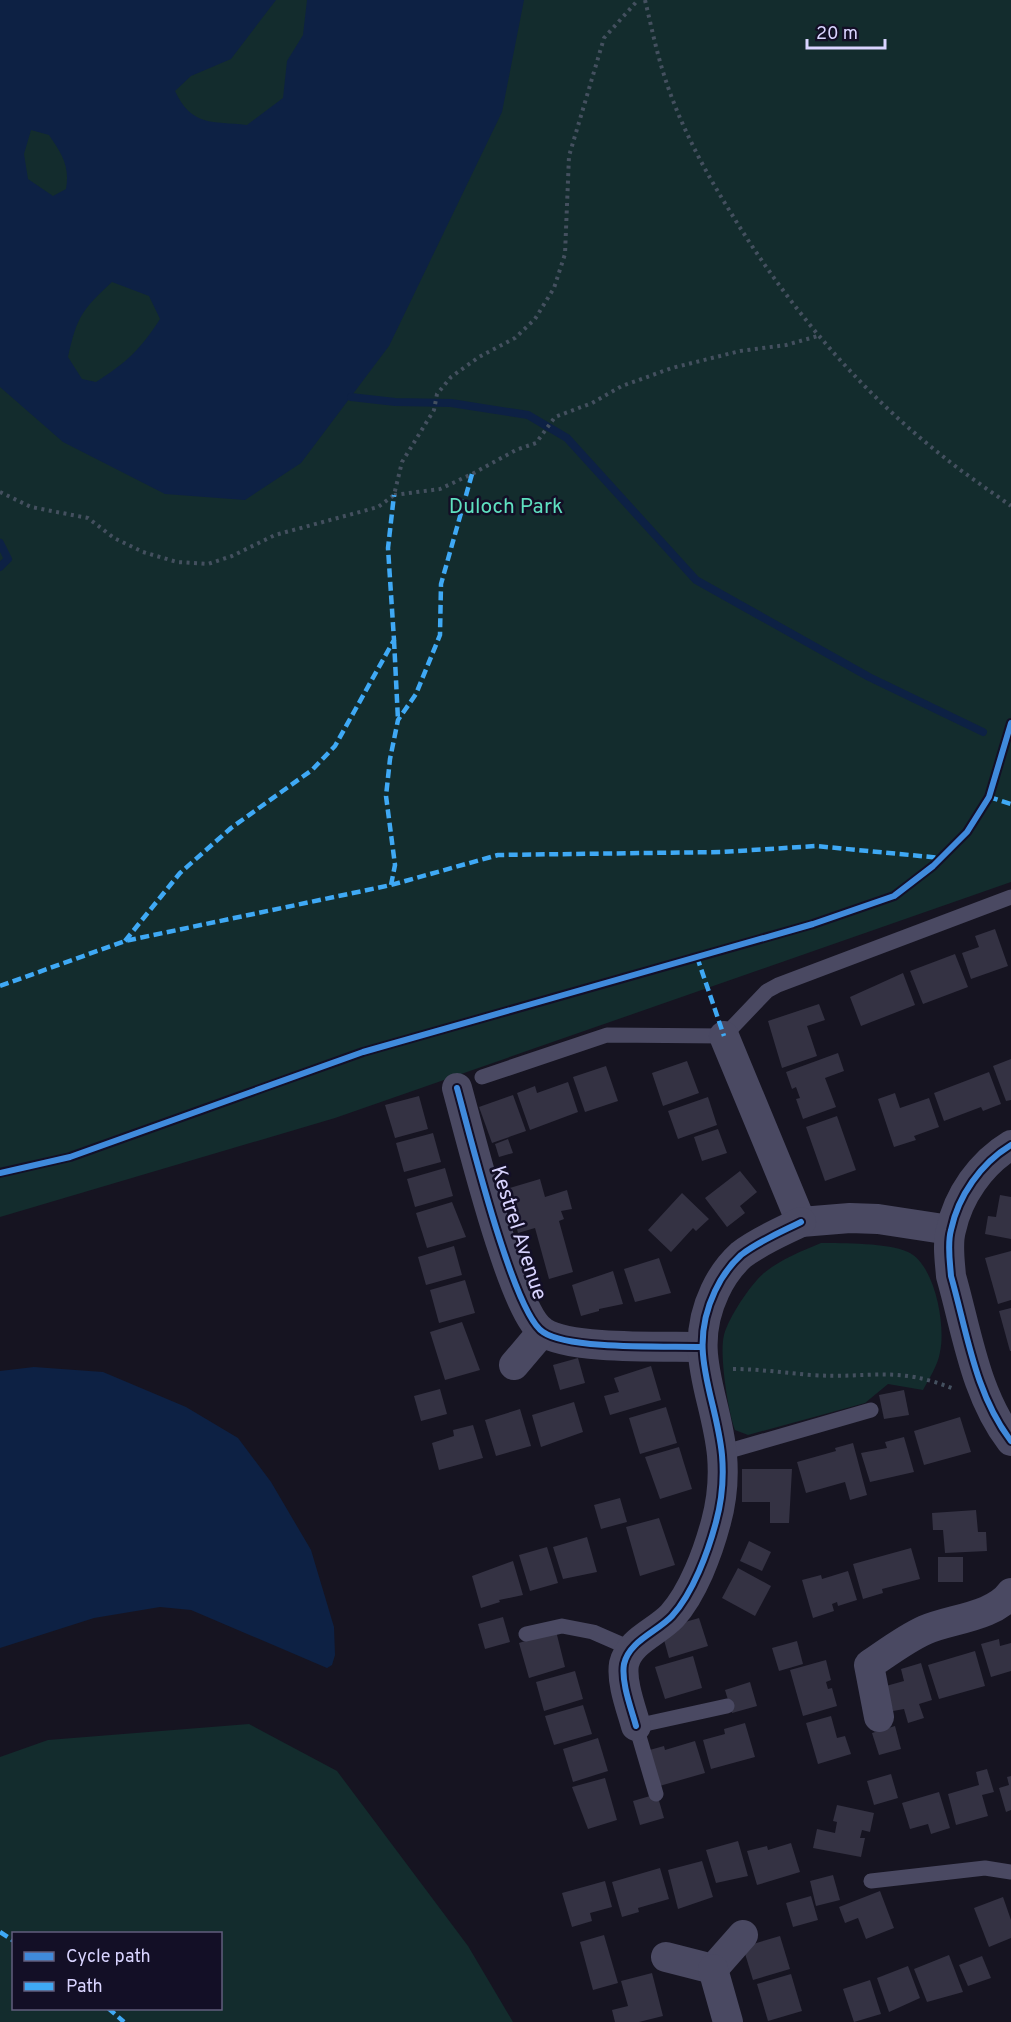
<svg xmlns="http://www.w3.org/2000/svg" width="1011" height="2022" viewBox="0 0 1011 2022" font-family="Overpass,sans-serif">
<rect width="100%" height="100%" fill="#161421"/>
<!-- green -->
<g fill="#132c2d" fill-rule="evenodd">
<path d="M0 0H1011V882L335 1118 0 1217Z"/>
<path d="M821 1243C843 1243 889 1243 908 1252 935 1264 946 1326 940 1352 938 1365 929 1379 923 1390L888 1384 865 1403 748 1435 735 1430C728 1411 719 1354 724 1335 729 1317 750 1285 764 1273 781 1259 802 1251 821 1243Z"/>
<path d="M249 1724 337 1771 468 1946 513 2022H0V1757L48 1740ZM14 1934H220V2008H14Z"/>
</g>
<!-- water -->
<g fill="#0d2144" fill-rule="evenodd">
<path d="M0 0H276L231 59 191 76 175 91C192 127 212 121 247 125L283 98 287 61 303 35 307 0H524L502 112 389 346 301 463 245 500 165 494 63 442 0 387ZM31 130 49 135C62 154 70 166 66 189L53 196 28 179 24 154ZM112 282 149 296 160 319C141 349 126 363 96 382L82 379 68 357C77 316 82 310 112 282Z"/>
<path d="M34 1367 103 1372 186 1407 238 1438 271 1482 311 1550 334 1627 335 1655 332 1665 327 1668 191 1610 160 1607 94 1618 0 1648V1371Z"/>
</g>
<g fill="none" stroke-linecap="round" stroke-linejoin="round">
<!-- stream -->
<g stroke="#0d2144" stroke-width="8">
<path d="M351 397 395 402 451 403 528 415 567 438 696 580 869 677 983 732"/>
<path d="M0 543 8 559 0 567"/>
</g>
</g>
<!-- building -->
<g fill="#343243">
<path d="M995 929 1008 966 971 979 962 953 979 947 975 936Z"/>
<path d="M955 954 968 987 923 1004 910 971Z"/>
<path d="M903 973 915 1005 861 1026 850 997Z"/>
<path d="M819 1004 825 1020 807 1026 817 1056 782 1068 768 1021Z"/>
<path d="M838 1053 844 1071 825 1078 836 1107 803 1119 796 1099 800 1098 796 1087 792 1089 786 1072Z"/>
<path d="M1011 1059V1100L1006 1101 993 1066Z"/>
<path d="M687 1061 699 1093 663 1106 652 1073Z"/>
<path d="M606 1066 618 1101 585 1112 573 1077Z"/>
<path d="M989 1072 1001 1104 983 1111 981 1107 944 1121 934 1093Z"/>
<path d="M568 1082 578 1112 530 1130 517 1093 535 1086 537 1093Z"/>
<path d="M895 1093 900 1108 929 1098 939 1127 914 1136 916 1140 894 1147 878 1099Z"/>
<path d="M513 1095 526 1131 492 1143 479 1107Z"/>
<path d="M419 1096 428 1129 395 1138 385 1105Z"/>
<path d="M708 1097 717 1125 678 1139 668 1111Z"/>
<path d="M837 1116 856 1170 825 1181 806 1127Z"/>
<path d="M718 1129 727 1153 702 1161 694 1137Z"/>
<path d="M433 1133 441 1162 404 1172 396 1143Z"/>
<path d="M508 1139 513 1153 499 1157 495 1144Z"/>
<path d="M445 1168 453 1196 415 1207 407 1179Z"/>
<path d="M740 1171 757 1192 740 1206 745 1213 727 1227 705 1198Z"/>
<path d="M540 1179 545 1197 567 1190 572 1209 561 1211 564 1219 559 1221 573 1272 549 1279 535 1228 518 1233 506 1189Z"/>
<path d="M682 1193 709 1219 696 1231 693 1228 671 1252 648 1230Z"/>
<path d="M1000 1195 1011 1197V1239L985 1234 988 1216 996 1217Z"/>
<path d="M452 1202 466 1237 427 1248 416 1213Z"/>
<path d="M454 1246 462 1275 426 1285 418 1257Z"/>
<path d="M1011 1251V1300L998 1304 985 1258Z"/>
<path d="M659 1258 671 1293 635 1302 624 1269Z"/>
<path d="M613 1271 623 1304 599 1309V1311L581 1316 572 1285Z"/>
<path d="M465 1280 475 1313 439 1323 430 1290Z"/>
<path d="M1011 1308V1351H1010L999 1311Z"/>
<path d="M462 1322 480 1370 445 1380 430 1332Z"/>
<path d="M578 1358 585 1383 560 1390 553 1365Z"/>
<path d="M651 1366 661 1400 610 1415 604 1396 619 1392 614 1378Z"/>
<path d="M440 1389 447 1414 421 1421 414 1396Z"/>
<path d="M904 1390 909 1415 884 1419 879 1395Z"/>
<path d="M574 1402 583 1432 541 1447 532 1415Z"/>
<path d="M666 1407 677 1443 640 1454 629 1418Z"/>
<path d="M520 1409 531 1446 496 1456 485 1420Z"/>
<path d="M960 1417 971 1452 924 1465 914 1431Z"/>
<path d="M473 1425 483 1458 439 1470 432 1443 454 1436 453 1430Z"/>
<path d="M904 1437 914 1472 870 1482 861 1453 887 1448 885 1442Z"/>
<path d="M853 1443 867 1495 850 1500 845 1482 806 1493 797 1462 836 1451 835 1448Z"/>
<path d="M679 1447 692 1489 660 1499 645 1457Z"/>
<path d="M742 1469H792L789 1523H770V1502H742Z"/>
<path d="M620 1498 627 1522 601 1529 594 1505Z"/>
<path d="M976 1510 978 1532H986L987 1551 945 1553 943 1530H933L932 1513Z"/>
<path d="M659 1518 675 1565 640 1576 626 1527Z"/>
<path d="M587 1537 597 1572 563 1579 553 1547Z"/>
<path d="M749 1541 771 1552 762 1571 740 1561Z"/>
<path d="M547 1547 558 1583 530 1591 519 1555Z"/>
<path d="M911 1548 920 1579 882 1589 883 1593 863 1599 853 1564Z"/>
<rect x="938" y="1557" width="25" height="25"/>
<path d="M513 1561 523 1595 499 1600 500 1602 481 1608 472 1576Z"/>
<path d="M738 1568 771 1586 755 1616 722 1598Z"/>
<path d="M848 1571 857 1600 838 1606 837 1602 832 1604 834 1611 813 1618 802 1580 821 1575 822 1579Z"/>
<path d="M503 1617 510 1642 485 1649 478 1624Z"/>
<path d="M699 1618 708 1646 669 1658 661 1629Z"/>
<path d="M556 1631 565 1667 529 1678 519 1643Z"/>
<path d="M999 1639 1000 1646 1011 1643V1671L991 1677 981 1644Z"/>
<path d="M797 1641 803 1664 779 1671 772 1648Z"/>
<path d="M975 1651 985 1686 939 1699 928 1665Z"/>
<path d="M693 1656 702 1688 665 1699 655 1667Z"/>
<path d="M826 1660 831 1680 826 1682 828 1689 832 1688 837 1706 803 1716 790 1670Z"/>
<path d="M921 1663 932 1700 919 1704 924 1718 908 1723 904 1709 893 1711 886 1686 904 1681 901 1669Z"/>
<path d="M575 1671 583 1699 544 1711 536 1682Z"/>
<path d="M750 1682 757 1706 732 1713 725 1690Z"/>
<path d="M583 1705 592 1734 554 1745 545 1716Z"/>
<path d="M831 1716 837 1738 845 1736 851 1754 818 1764 806 1723Z"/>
<path d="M745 1723 755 1757 711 1769 703 1740 725 1734 724 1729Z"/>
<path d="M895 1726 901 1749 879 1755 872 1733Z"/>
<path d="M598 1738 608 1771 573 1782 563 1749Z"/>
<path d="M695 1741 705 1773 656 1787 646 1751 664 1746 665 1750Z"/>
<path d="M987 1769 994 1792 982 1795 988 1816 956 1825 948 1794 979 1785 976 1772Z"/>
<path d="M891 1774 898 1798 874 1805 867 1781Z"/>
<path d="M1011 1776V1810L1006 1812 999 1788 1009 1785 1007 1777Z"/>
<path d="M605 1778 617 1820 588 1829 572 1787Z"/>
<path d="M939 1792 950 1828 931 1834 928 1824 910 1829 902 1803Z"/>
<path d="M657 1794 664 1818 640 1825 633 1801Z"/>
<path d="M837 1805 874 1813 870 1832 862 1830 860 1838H865L861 1857 813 1848 817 1829 835 1833 837 1822 833 1821Z"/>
<path d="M738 1841 748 1876 716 1883 706 1850Z"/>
<path d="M791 1843 800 1872 757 1885 747 1851 767 1846 768 1850Z"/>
<path d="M702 1861 713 1897 678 1909 668 1870Z"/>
<path d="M660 1868 669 1899 638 1908 639 1912 622 1917 612 1882Z"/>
<path d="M833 1875 840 1900 816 1906 810 1881Z"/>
<path d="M605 1881 612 1907 590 1913 592 1921 572 1927 562 1893Z"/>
<path d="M880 1891 894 1928 866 1939 858 1918 845 1923 839 1907Z"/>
<path d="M811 1896 818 1920 793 1927 786 1903Z"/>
<path d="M1003 1897 1011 1920V1938L989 1947 974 1908Z"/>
<path d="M604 1935 618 1983 593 1990 580 1942Z"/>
<path d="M780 1936 790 1969 753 1980 743 1947Z"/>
<path d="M949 1955 963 1992 927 2002 914 1969Z"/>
<path d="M982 1956 991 1978 968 1986 959 1965Z"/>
<path d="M908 1966 920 1998 889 2012 877 1978Z"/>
<path d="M652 1973 663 2016 639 2022H615L612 2010 628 2006 621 1981Z"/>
<path d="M791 1974 802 2011 768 2021 757 1984Z"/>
<path d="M870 1980 881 2014 854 2022 843 1989Z"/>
</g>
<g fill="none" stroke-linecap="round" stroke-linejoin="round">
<!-- path -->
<g stroke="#44505f" stroke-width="4" stroke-dasharray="3 4.5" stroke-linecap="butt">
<path d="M645 0C651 25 656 50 664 75 679 123 704 170 731 213 787 305 859 391 945 458 966 475 989 490 1011 506"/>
<path d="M0 492 31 507 88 518 114 538 143 552 177 562 208 564 232 556 275 535 378 507 394 495 402 462 434 410 437 394 451 377 479 357 515 338 535 319 554 288 565 254 569 156 583 109 604 38 638 0"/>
<path d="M394 495 440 489 472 474 516 450 536 443 555 417 592 403 622 386 672 368 740 351 786 345 818 336"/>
<path d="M733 1369C760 1369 785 1373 812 1375 869 1379 896 1365 954 1389"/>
</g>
<!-- lane -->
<g stroke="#4a4962" stroke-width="15">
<path d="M482 1077 607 1035 724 1036 767 991 778 985 1011 897"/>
<path d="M722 1453 871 1410"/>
<path d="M526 1634 562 1626 593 1632 632 1649"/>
<path d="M656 1794 636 1726 727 1706"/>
<path d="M871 1881 985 1868 1011 1872"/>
</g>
<!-- street -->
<g stroke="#4a4962" stroke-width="30">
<path d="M724 1036 801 1222 850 1218 878 1219 950 1230"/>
<path d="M457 1088C469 1131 513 1313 543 1332 569 1350 666 1346 701 1347"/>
<path d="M1011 1145C981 1163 958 1196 951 1230 947 1244 950 1262 951 1276 967 1332 975 1394 1011 1441"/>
<path d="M514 1365 542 1332"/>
<path d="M879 1717 869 1665C887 1653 905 1639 925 1630 950 1619 994 1617 1011 1593"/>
<path d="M636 1726C631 1708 621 1682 624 1664 629 1641 657 1632 672 1616 693 1593 708 1552 716 1522 722 1500 724 1478 722 1455 716 1394 686 1352 715 1291 721 1278 730 1265 741 1255 759 1241 781 1232 801 1222"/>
<path d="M666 1957 713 1969 743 1935"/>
<path d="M713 1969 728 2022"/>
</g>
<!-- quiet -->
<g stroke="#3fa9f5" stroke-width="4.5" stroke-dasharray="9 4.5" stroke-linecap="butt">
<path d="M394 640 398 720"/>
<path d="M989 797 1011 804"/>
<path d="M391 885 395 865 386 796 390 759 398 720 416 694 440 635 441 584 472 474"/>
<path d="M125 941 180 873 231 828 312 770 335 746 394 640 388 548 394 495"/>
<path d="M697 957 724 1036"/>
<path d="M0 986 125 941 391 885 498 855 722 852 816 846 941 858"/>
<path d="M0 1932 14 1941"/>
<path d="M108 2008 124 2022"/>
</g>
<!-- cycleway casing -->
<g stroke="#130f26" stroke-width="10">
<g id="cycleway">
<path d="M457 1088C469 1131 513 1313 543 1332 569 1350 666 1346 701 1347"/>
<path d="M1011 1145C981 1163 958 1196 951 1230 947 1244 950 1262 951 1276 967 1332 975 1394 1011 1441"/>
<path d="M0 1173 70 1157 363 1052 813 924 894 896 933 866 967 832 989 797 1011 723"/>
<path d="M636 1726C631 1708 621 1682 624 1664 629 1641 657 1632 672 1616 693 1593 708 1552 716 1522 722 1500 724 1478 722 1455 716 1394 686 1352 715 1291 721 1278 730 1265 741 1255 759 1241 781 1232 801 1222"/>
</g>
</g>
<!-- cycleway -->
<use href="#cycleway" stroke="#408adc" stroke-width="6"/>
</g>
<g text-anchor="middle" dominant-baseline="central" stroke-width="5" stroke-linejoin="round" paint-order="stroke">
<!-- park labels -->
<g font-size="21" fill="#5fe0c0" stroke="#130f26">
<text x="506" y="507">Duloch Park</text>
</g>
<!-- street labels -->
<g font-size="21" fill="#d9d4ff" stroke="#130f26">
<text transform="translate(518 1233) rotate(72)">Kestrel Avenue</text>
</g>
</g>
<!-- legend -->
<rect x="12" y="1932" width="210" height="78" fill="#130f26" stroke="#625e7d" stroke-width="1.5"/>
<rect x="24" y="1952" width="30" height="9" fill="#408adc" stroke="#625e7d" stroke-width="1.5"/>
<text x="66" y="1962" font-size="18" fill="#d9d4ff">Cycle path</text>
<rect x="24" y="1982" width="30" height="9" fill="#3fa9f5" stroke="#625e7d" stroke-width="1.5"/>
<text x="66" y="1992" font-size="18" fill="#d9d4ff">Path</text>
<!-- scale -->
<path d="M807 39v9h78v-9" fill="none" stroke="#d9d4ff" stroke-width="3"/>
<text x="816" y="39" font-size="18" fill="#d9d4ff" stroke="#130f26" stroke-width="4.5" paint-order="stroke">20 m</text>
</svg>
